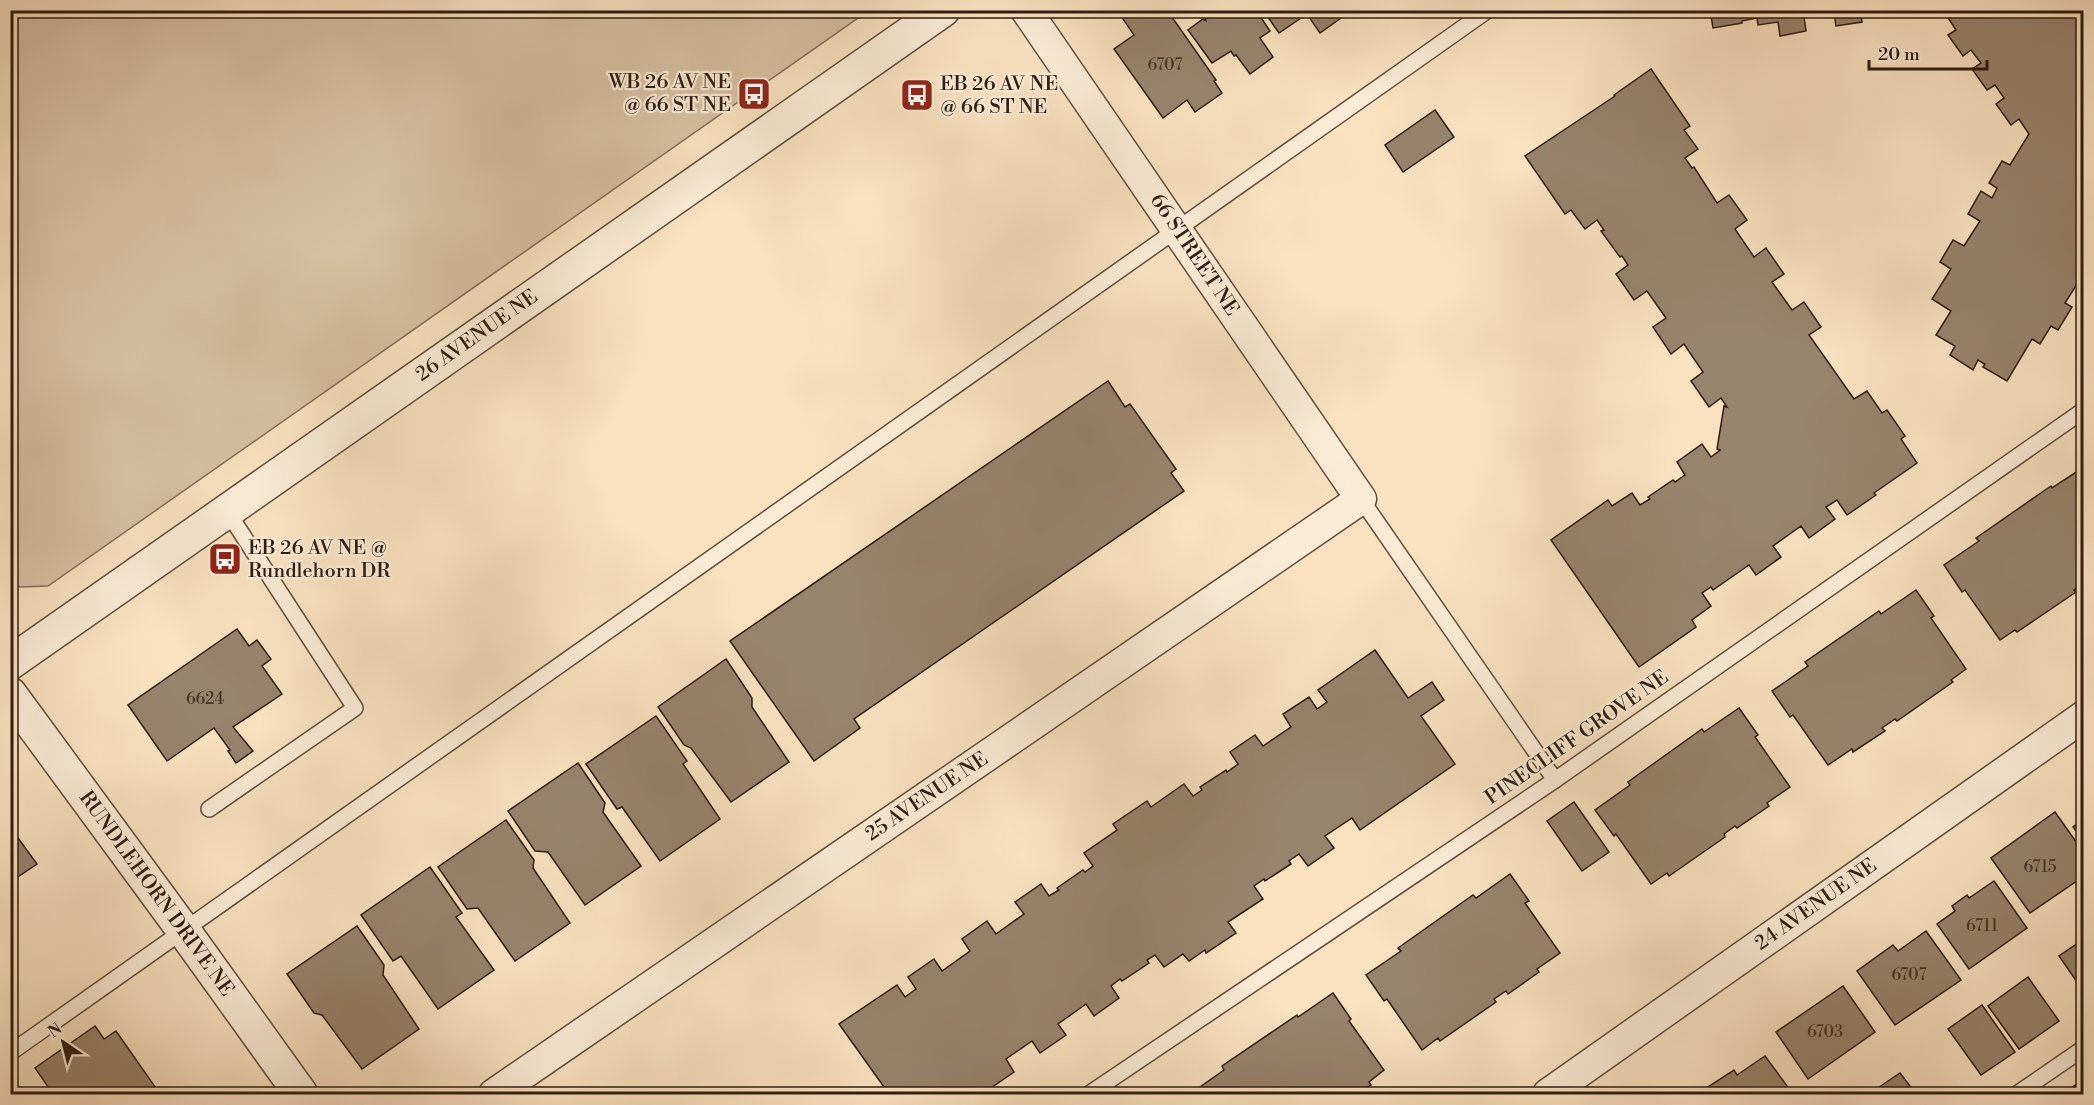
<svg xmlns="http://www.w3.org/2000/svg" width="2094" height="1105" viewBox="0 0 2094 1105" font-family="'Libre Bodoni',serif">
<rect width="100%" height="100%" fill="#fae2c1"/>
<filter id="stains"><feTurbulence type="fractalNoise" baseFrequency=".00333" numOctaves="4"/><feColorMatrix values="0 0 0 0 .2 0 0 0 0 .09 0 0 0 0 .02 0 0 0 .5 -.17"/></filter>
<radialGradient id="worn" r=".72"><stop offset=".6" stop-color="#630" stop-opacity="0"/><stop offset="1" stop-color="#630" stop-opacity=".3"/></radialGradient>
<!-- green -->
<path fill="#d7c0a3" stroke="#826e5a" stroke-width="1.5" d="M11 10H868V11L48 586 20 587 10 583Z"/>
<!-- building -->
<g fill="#98836d" stroke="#2e1c11" stroke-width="1.5">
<path d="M1129 10H1167L1216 80 1214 81 1222 93 1195 112 1187 100 1163 118 1114 49 1134 35 1121 16Z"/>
<path d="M1204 10H1256L1270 31 1260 38 1273 57 1250 74 1236 55 1234 56 1231 51 1212 63 1188 30 1203 19 1206 21Z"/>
<path d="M1263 10H1335L1341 18 1320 33 1307 14 1279 33Z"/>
<path d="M1710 10H1860L1862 22 1836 26 1834 13 1804 17 1806 31 1780 36 1778 22 1758 25 1757 18 1742 21V23L1713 28Z"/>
<path d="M1871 10H1898V13L1872 17Z"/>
<path d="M1943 10H2084V288L2077 284 2065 303 2072 307 2058 330 2051 326 2040 344 2032 339 2007 381 1983 367 1985 364 1978 360 1973 370 1950 355 1955 346 1936 335 1951 311 1932 299 1951 269 1940 262 1953 240 1964 246 1980 221 1968 214 1981 191 1992 198 1997 188 1989 183 2002 161 2010 165 2029 134 2019 119 2011 125 1996 104 2004 98 1995 85 1987 90 1972 69 1981 63 1971 50 1963 56 1948 35 1956 30Z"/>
<path d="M1651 69 1690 126 1684 130 1698 149 1685 158 1692 168 1694 167 1717 203 1729 195 1747 220 1735 229 1754 257 1766 248 1784 274 1772 282 1792 310 1804 302 1821 327 1809 335 1854 399 1867 391 1882 413 1887 410 1905 436 1901 439 1917 463 1874 493 1876 495 1847 515 1837 500 1826 507 1835 519 1809 538 1801 526 1773 546 1781 557 1756 575 1749 565 1713 590 1711 587 1702 593 1711 606 1692 620 1696 627 1639 667 1551 540 1608 500 1612 506 1632 493 1640 505 1650 499 1648 497 1673 480 1675 482 1685 475 1677 462 1702 444 1711 457 1720 450 1717 449 1724 406 1727 407 1721 398 1709 407 1691 381 1703 372 1684 344 1671 354 1653 327 1666 318 1647 291 1634 300 1616 274 1628 265 1622 256 1620 257 1601 231 1604 230 1597 220 1585 229 1571 210 1565 214 1525 156 1615 96 1614 95Z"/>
<path d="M1435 110 1454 137 1403 172 1385 145Z"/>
<path d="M1108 381 1125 407 1130 404 1176 469 1171 473 1184 491 854 719 860 728 814 761 730 641Z"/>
<path d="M2084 467V583L2074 590 2076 592 2017 632 2015 630 2000 640 1965 590 1962 592 1944 565 1979 541 1976 538 2051 486 2052 488Z"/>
<path d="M1916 590 1934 616 1931 618 1966 669 1951 680 1953 682 1897 721 1895 719 1882 728 1885 731 1853 752 1852 749 1828 765 1793 715 1790 717 1772 691 1808 666 1805 662 1879 611 1881 614Z"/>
<path d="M237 629 249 646 257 640 271 659 262 666 282 694 233 727 253 751 236 763 228 751 230 750 214 728 167 761 128 705Z"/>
<path d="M1375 650 1408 698 1432 682 1444 700 1421 716 1455 764 1360 830 1352 818 1325 836 1334 848 1308 866 1299 854 1289 861 1291 864 1265 881 1264 879 1254 886 1263 899 1228 922 1236 933 1206 953 1205 950 1189 961 1183 954 1164 967 1155 955 1147 960 1149 963 1122 981 1120 979 1111 986 1119 998 1094 1016 1086 1004 1058 1024 1066 1035 1040 1053 1032 1041 1006 1059 1014 1072 982 1094H889L839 1024 897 985 905 997 916 989 908 977 934 959 942 971 970 951 962 939 987 921 996 934 1024 914 1015 902 1041 884 1049 896 1059 890 1057 888 1083 870 1085 872 1093 866 1084 853 1117 830 1113 824 1147 801 1151 807 1184 784 1193 796 1202 790 1200 787 1226 770 1227 772 1238 764 1230 752 1255 735 1263 746 1291 727 1283 714 1309 697 1317 709 1327 702 1318 690Z"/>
<path d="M726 659 752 698V707L789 762 731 802 691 748 684 745 658 707Z"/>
<path d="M1739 708 1758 735 1755 737 1790 787 1767 803 1769 806 1737 828 1735 826 1724 834 1725 837 1669 876 1667 873 1651 884 1616 834 1614 836 1595 810 1630 785 1628 782 1702 729 1704 732Z"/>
<path d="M656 716 687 761 683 764 720 819 660 861 622 807 617 809 586 764Z"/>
<path d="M578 763 605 803 603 812 641 866 585 905 548 852 535 851 508 811Z"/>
<path d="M1574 802 1609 852 1582 871 1547 821Z"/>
<path d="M2055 812 2084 853V876L2030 913 1991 858Z"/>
<path d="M2084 819V842L2073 827Z"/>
<path d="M506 820 534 860 533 868 570 923 515 961 478 908 467 909 438 867Z"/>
<path d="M10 827 37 864 10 882Z"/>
<path d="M430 867 462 913 456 917 494 970 438 1009 401 956 393 961 361 915Z"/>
<path d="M1510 874 1529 901 1525 903 1560 953 1537 969 1539 972 1508 994 1506 991 1494 999 1496 1002 1440 1041 1438 1038 1422 1050 1387 999 1384 1001 1366 975 1401 951 1398 948 1473 895 1476 898Z"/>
<path d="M1994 881 2027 928 1969 969 1937 924 1955 911 1952 906 1967 895 1969 898Z"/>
<path d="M357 926 384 965 383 975 419 1029 362 1069 322 1015 314 1013 287 974Z"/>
<path d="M1926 931 1961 980 1895 1025 1857 971 1893 945 1898 951Z"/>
<path d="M2084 939V992L2059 956Z"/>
<path d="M2028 977 2059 1021 2019 1049 1988 1006Z"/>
<path d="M1843 986 1875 1032 1808 1079 1776 1032Z"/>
<path d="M1333 993 1351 1019 1349 1021 1384 1070 1369 1082 1371 1085 1357 1094H1190L1224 1070 1222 1066 1297 1015 1298 1017Z"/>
<path d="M1982 1005 2015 1052 1981 1075 1948 1029Z"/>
<path d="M95 1026 104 1039 116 1031 158 1091 154 1094H53L35 1068Z"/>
<path d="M1765 1056 1793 1094H1697L1734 1070 1737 1075Z"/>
<path d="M1900 1073 1916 1094H1869Z"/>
<path d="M2084 1079V1094H2064V1093Z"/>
</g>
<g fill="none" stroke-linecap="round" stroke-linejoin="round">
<!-- service casing -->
<g stroke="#614e3d" stroke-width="18">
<g id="service">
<path d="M1361 499 1555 780"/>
<path d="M209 809 355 708 227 511"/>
<path d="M10 1053 1488 10"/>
<path d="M1089 1094 1555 780 2084 410"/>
<path d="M2017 1094 2084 1048"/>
</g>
</g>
<!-- minor casing -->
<g stroke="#614e3d" stroke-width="33">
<g id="minor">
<path d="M494 1094 1361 499 1026 10"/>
<path d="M1548 1094 2084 716"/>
</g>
</g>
<!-- tertiary casing -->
<g stroke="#614e3d" stroke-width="36">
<g id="tertiary">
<path d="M10 663 943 10"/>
<path d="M10 694 184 931 301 1094"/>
</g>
</g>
<!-- service -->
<use href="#service" stroke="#fcecd7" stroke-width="15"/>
<!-- minor -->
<use href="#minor" stroke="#fcecd7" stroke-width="30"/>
<!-- tertiary -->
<use href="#tertiary" stroke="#fcecd7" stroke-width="33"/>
</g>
<!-- icons -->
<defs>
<g id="bus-square" transform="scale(1.725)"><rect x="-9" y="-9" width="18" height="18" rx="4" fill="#8f2418" stroke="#fcecd7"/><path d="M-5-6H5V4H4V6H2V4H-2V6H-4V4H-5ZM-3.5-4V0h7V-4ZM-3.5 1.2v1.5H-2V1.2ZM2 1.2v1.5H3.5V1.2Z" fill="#fff"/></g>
</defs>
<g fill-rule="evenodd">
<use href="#bus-square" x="754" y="94"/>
<use href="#bus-square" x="917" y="95"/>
<use href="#bus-square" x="225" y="559"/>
</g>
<g text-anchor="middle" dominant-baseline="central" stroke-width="4.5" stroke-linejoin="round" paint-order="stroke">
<!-- number labels -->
<g font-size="16" fill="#483628">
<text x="1165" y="65">6707</text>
<text x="205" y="699">6624</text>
<text x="2040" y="867">6715</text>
<text x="1982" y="926">6711</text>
<text x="1909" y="975">6707</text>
<text x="1825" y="1032">6703</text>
</g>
<!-- poi labels -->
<g font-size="20" fill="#2e1c11" stroke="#fcecd7" text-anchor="start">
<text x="731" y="82" text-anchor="end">WB 26 AV NE<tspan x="731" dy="23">@ 66 ST NE</tspan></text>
<text x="940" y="84">EB 26 AV NE<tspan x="940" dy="23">@ 66 ST NE</tspan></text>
<text x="248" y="548">EB 26 AV NE @<tspan x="248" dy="23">Rundlehorn DR</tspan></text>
</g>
<!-- street labels -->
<g font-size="20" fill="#2e1c11" stroke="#fcecd7">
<text transform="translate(1194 255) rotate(56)">66 STREET NE</text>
<text transform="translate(477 336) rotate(-35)">26 AVENUE NE</text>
<text transform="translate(1577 738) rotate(-35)">PINECLIFF GROVE NE</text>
<text transform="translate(927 797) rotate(-34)">25 AVENUE NE</text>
<text transform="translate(156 894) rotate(54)">RUNDLEHORN DRIVE NE</text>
<text transform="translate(1816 905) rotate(-35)">24 AVENUE NE</text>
</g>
</g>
<!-- margin -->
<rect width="2094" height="1105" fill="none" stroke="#fae2c1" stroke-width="36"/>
<rect x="12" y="12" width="2070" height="1081" fill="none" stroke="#2e1c11" stroke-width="3"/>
<rect x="18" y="18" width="2058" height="1069" fill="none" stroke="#2e1c11" stroke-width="1.5"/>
<!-- north arrow -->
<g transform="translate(63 1042) rotate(325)" stroke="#fcecd7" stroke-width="4.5" paint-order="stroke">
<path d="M0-4.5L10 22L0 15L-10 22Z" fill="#2e1c11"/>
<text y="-9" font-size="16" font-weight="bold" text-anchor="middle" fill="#2e1c11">N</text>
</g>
<!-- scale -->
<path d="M1869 60v9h118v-9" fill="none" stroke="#2e1c11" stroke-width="3"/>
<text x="1878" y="60" font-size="18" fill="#2e1c11" stroke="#fcecd7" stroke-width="4.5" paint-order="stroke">20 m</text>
<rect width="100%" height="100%" filter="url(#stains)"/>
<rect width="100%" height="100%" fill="url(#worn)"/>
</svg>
